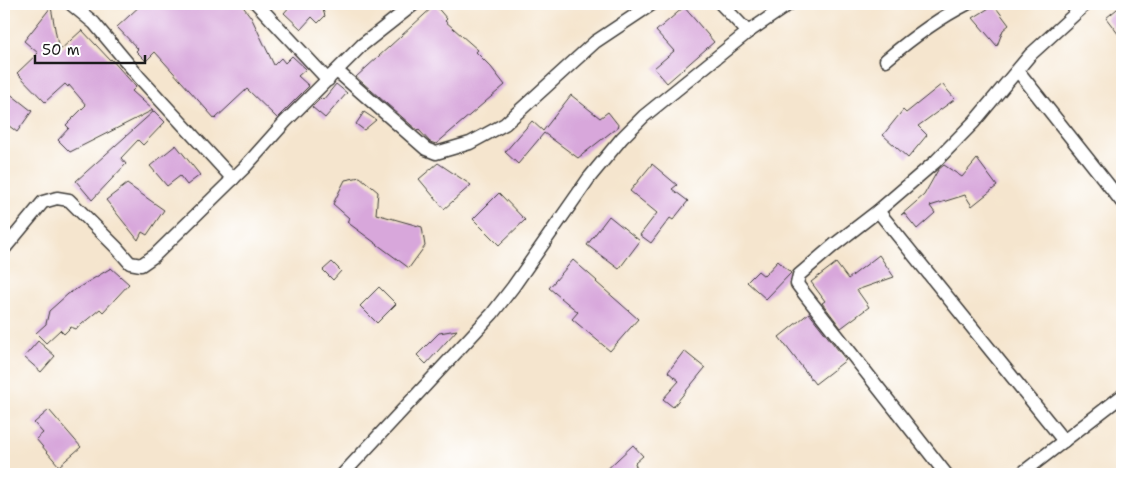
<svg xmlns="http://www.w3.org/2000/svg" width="1126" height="478" viewBox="0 0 1126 478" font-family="'Shantell Sans',sans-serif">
<rect width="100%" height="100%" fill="#fff"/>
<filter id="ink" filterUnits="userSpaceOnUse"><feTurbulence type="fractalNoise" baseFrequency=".02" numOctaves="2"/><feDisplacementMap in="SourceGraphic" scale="10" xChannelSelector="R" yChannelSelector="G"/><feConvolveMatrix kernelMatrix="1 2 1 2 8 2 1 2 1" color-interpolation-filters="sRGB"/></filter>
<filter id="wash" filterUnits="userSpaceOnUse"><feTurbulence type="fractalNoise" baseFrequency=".0096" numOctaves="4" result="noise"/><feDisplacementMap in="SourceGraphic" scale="20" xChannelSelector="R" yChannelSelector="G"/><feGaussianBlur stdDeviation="1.12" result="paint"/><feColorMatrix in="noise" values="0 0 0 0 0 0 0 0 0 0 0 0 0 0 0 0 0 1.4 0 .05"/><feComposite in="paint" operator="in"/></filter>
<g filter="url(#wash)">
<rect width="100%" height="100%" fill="#f5e5ce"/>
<g id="blocks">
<!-- building -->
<g fill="#d8a7db">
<path d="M142 4H241L251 17 274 65 281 58 285 63 292 56 306 69 298 76 309 86 277 118 247 89 215 119 155 52 146 61 136 51 138 49 117 27Z"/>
<path d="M292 4H321L325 16 318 23 312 17 301 29 284 13Z"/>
<path d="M435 5 447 19 445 21 478 50 476 52 491 67 505 85 436 144 430 142 419 130 418 131 356 77Z"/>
<path d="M994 5 1009 25 1003 30 997 46 973 18Z"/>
<path d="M1122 5V39L1106 18Z"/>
<path d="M51 7 59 51 82 30 110 60 111 59 136 87 132 91 153 110 70 152 58 140 69 128 66 125 86 105 69 85 68 87 65 84 45 102 17 73 38 53 24 41Z"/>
<path d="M684 7 714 42 667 83 654 68 674 51 656 31Z"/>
<path d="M336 84 347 93 325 118 312 107 321 98 323 100Z"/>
<path d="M942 84 955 99 918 126 927 135 908 158 883 135 903 110 906 113Z"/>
<path d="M4 89 32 111 17 132 4 122Z"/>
<path d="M571 95 600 118 608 112 619 126 578 158 544 133 518 164 505 152 532 121 543 131Z"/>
<path d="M154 111 165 122 143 145 138 140 121 158 126 164 92 200 76 181Z"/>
<path d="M364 112 376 120 364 130 356 124Z"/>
<path d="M176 145 200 175 187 185 180 176 167 186 150 166Z"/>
<path d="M977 159 997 186 972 206 965 195 930 206 935 213 917 229 904 213 901 215 924 195 938 170 944 165 962 177Z"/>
<path d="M438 163 471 185 444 209 419 179Z"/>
<path d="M652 164 677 185 672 189 688 201 673 220 670 218 651 243 640 235 657 213 630 191Z"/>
<path d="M360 177 378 192 376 214 422 227 425 246 409 268 347 222 349 218 333 204 345 180Z"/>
<path d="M127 184 164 210 147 235 142 232 138 240 106 200Z"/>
<path d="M499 193 525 220 499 245 473 219Z"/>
<path d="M609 216 640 241 619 269 587 245Z"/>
<path d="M879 255 894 277 857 290 869 307 841 328 822 303 825 301 811 282 836 263 848 279Z"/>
<path d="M573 260 597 281 596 282 638 319 610 351 572 319 578 312 549 288Z"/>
<path d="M778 261 791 273 766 299 747 282 758 271 764 276Z"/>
<path d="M332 262 341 271 333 280 323 270Z"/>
<path d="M111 268 129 284 103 312 100 309 76 329 71 327 64 334 60 330 46 343 36 333 46 324 49 311 68 294Z"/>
<path d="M379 287 396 304 377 323 360 306Z"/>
<path d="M809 313 846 360 815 384 779 337Z"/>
<path d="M457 330 426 364 417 355 439 333Z"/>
<path d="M38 341 55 356 41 372 24 357Z"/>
<path d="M684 351 705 368 673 407 663 399 679 381 668 372Z"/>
<path d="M49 410 81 447 59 466 36 439 43 433 34 423Z"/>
<path d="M633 445 643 456 635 463 638 474H602Z"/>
</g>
</g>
</g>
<g filter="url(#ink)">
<use href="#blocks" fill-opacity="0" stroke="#3d3a37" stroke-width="1"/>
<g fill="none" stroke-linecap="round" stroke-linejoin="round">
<!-- minor casing -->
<g stroke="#3d3a37" stroke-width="15">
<g id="minor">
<path d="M71 4 94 23 140 78 233 179"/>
<path d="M257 4 328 80"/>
<path d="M721 4 748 32"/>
<path d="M886 60C912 38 937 19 967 4"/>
<path d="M337 71 426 149 436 153 470 143 505 124 595 42 652 4"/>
<path d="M1018 71 1122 202"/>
<path d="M878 211 1064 441"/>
<path d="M4 249 43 202 57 198 69 200 116 247 130 263 141 265 154 256 244 168 285 122 362 45 414 4"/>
<path d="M343 474 492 314 513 287 589 178 622 138 644 116 748 32 789 4"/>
<path d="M946 474 803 292 797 284 799 275 834 245 878 211 935 162 974 122 1030 55 1086 4"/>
<path d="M1021 474 1122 396"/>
</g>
</g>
<!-- minor -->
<use href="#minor" stroke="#fff" stroke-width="12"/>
</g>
</g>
<!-- margin -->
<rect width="1126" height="478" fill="none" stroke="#fff" stroke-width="20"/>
<!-- scale -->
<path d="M35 55v8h110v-8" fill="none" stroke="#1c1c1c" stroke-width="2.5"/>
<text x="42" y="55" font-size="15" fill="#1c1c1c" stroke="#ffffff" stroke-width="4" paint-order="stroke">50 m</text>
</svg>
